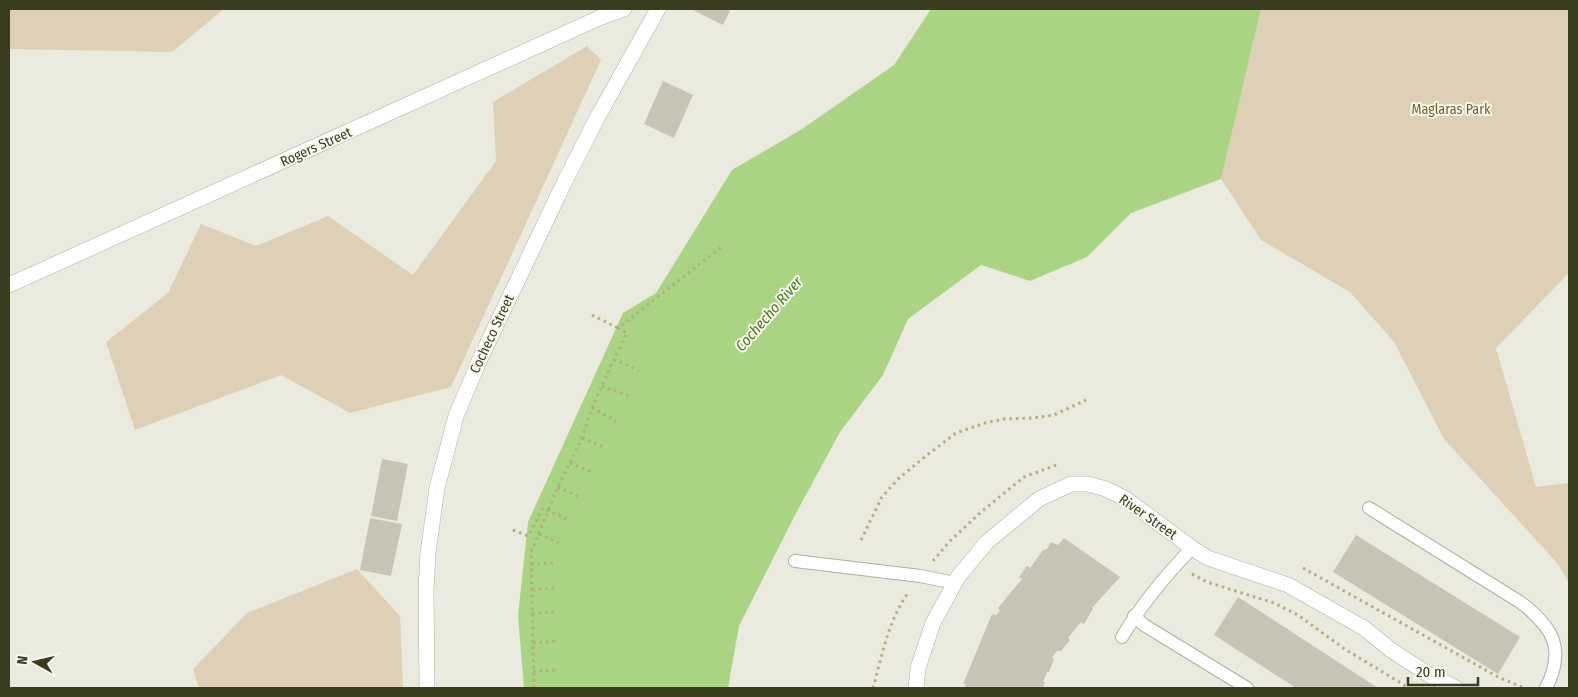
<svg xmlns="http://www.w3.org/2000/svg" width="1578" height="697" viewBox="0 0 1578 697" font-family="'Fira Sans Condensed',sans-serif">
<rect width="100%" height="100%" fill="#ebeadf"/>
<!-- green -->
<g fill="#ded0b7">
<path d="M9 9H224L172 52 9 49Z"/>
<path d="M1261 9H1569V273L1496 348 1536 487 1569 483V583L1558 564 1444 439 1394 342 1350 292 1261 240 1221 179Z"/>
<path d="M587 46 601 60 451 387 350 413 281 375 135 430 106 342 168 293 201 224 256 246 328 216 413 275 496 161 493 102Z"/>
<path d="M357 569 400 616 403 688H199L193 669 247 613Z"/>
</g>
<!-- water -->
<path fill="#aad484" d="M931 9H1261L1221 179 1131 213 1087 257 1030 281 981 265 908 319 883 375 840 432 794 517 739 626 728 688H524L518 616 528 522 623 313 656 293 732 170 802 129 894 65Z"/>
<!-- building -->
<g fill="#c6c5b5">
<path d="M691 9H731L723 25Z"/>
<path d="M663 81 693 95 674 138 644 124Z"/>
<path d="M382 459 408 464 397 521 371 516Z"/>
<path d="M370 518 402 524 391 576 360 570Z"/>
<path d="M1356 535 1520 637 1498 674 1333 572Z"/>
<path d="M1064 538 1120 577 1092 608 1093 609 1084 624 1081 622 1068 638 1070 640 1061 651H1057L1052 657 1054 659 1049 672H1047L1043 682H1045L1042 688H964L966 684H963L992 614 996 615 1000 611 998 608 1022 579 1019 577 1027 566 1030 568 1043 550 1047 549 1051 542 1058 545Z"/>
<path d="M1238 597 1378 688H1296L1214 635Z"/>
</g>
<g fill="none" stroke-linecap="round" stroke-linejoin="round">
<!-- service casing -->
<g stroke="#afaf9e" stroke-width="14">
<g id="service">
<path d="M1369 508 1520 602C1553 627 1566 649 1546 688"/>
<path d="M795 561 920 576 955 583"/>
<path d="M1134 616 1144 625 1247 688"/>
<path d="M1122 637C1141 605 1166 575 1192 548"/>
</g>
</g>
<!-- minor casing -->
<g stroke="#afaf9e" stroke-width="16">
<g id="minor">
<path d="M9 285 599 18 624 9"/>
<path d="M427 688 426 590 428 553 437 488 456 416 480 359 564 183 597 118 658 9"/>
</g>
</g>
<!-- tertiary casing -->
<g stroke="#afaf9e" stroke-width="16">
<path id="tertiary" d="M916 688 918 668 933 623 958 577 987 542 1039 499 1071 484H1088L1106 489 1126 499 1192 548 1208 558 1288 585 1364 628 1391 650 1431 676 1456 688"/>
</g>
<!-- path -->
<g stroke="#aeb17e" stroke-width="3" stroke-dasharray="2.5 4" stroke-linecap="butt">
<path d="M592 315 618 328"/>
<path d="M614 359 639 371"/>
<path d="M602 386 629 396"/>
<path d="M592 408 616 421"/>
<path d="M582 438 604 447"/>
<path d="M570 463 592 472"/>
<path d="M558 487 579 497"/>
<path d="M513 530 528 536 543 508 569 520"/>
<path d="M539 534 559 543"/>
<path d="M861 540 882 497 898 479 927 455 956 433 985 423 1003 419 1033 418 1054 415 1086 400"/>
<path d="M933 561 949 542 981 512 1024 477 1059 464"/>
<path d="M531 564 555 563"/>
<path d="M1303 568 1500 678 1524 688"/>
<path d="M1192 574 1207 582 1274 603 1298 615 1343 648 1409 688"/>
<path d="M532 590 556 588"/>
<path d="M532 613 556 612"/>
<path d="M533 643 557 641"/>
<path d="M533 671 558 670"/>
<path d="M534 688 531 552 558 487 582 438 592 408 614 359 627 333 618 328 724 245"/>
<path d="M873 688C882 656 888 621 908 593"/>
</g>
<!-- service -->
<use href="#service" stroke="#fff" stroke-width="12"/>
<!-- minor -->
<use href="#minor" stroke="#fff" stroke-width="15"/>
<!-- tertiary -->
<use href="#tertiary" stroke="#fff" stroke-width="15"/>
</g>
<g text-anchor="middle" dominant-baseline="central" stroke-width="4" stroke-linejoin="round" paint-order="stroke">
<!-- park labels -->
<g font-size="14" fill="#756228" stroke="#f8f7f0">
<text x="1451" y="109">Maglaras Park</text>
</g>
<!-- street labels -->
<g font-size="14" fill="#3a3c1f" stroke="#f8f7f0">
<text transform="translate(316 147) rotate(-24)">Rogers Street</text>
<text transform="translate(492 334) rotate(-65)">Cocheco Street</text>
<text transform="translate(1148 517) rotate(35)">River Street</text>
</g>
<!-- water labels -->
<g font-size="15" font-style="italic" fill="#467b17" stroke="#f8f7f0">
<text transform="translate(769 314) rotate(-49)">Cochecho River</text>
</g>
</g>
<!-- border -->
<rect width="1578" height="697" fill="none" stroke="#3a3c1f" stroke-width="20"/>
<!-- north arrow -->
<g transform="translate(35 662) rotate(278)" stroke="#f8f7f0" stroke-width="4" paint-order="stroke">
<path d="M0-4L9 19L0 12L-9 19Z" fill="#3a3c1f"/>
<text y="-8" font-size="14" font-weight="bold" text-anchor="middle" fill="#3a3c1f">N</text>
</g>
<!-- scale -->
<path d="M1408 677v8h70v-8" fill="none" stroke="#3a3c1f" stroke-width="2.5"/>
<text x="1416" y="677" font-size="15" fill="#3a3c1f" stroke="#f8f7f0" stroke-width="4" paint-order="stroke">20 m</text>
</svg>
